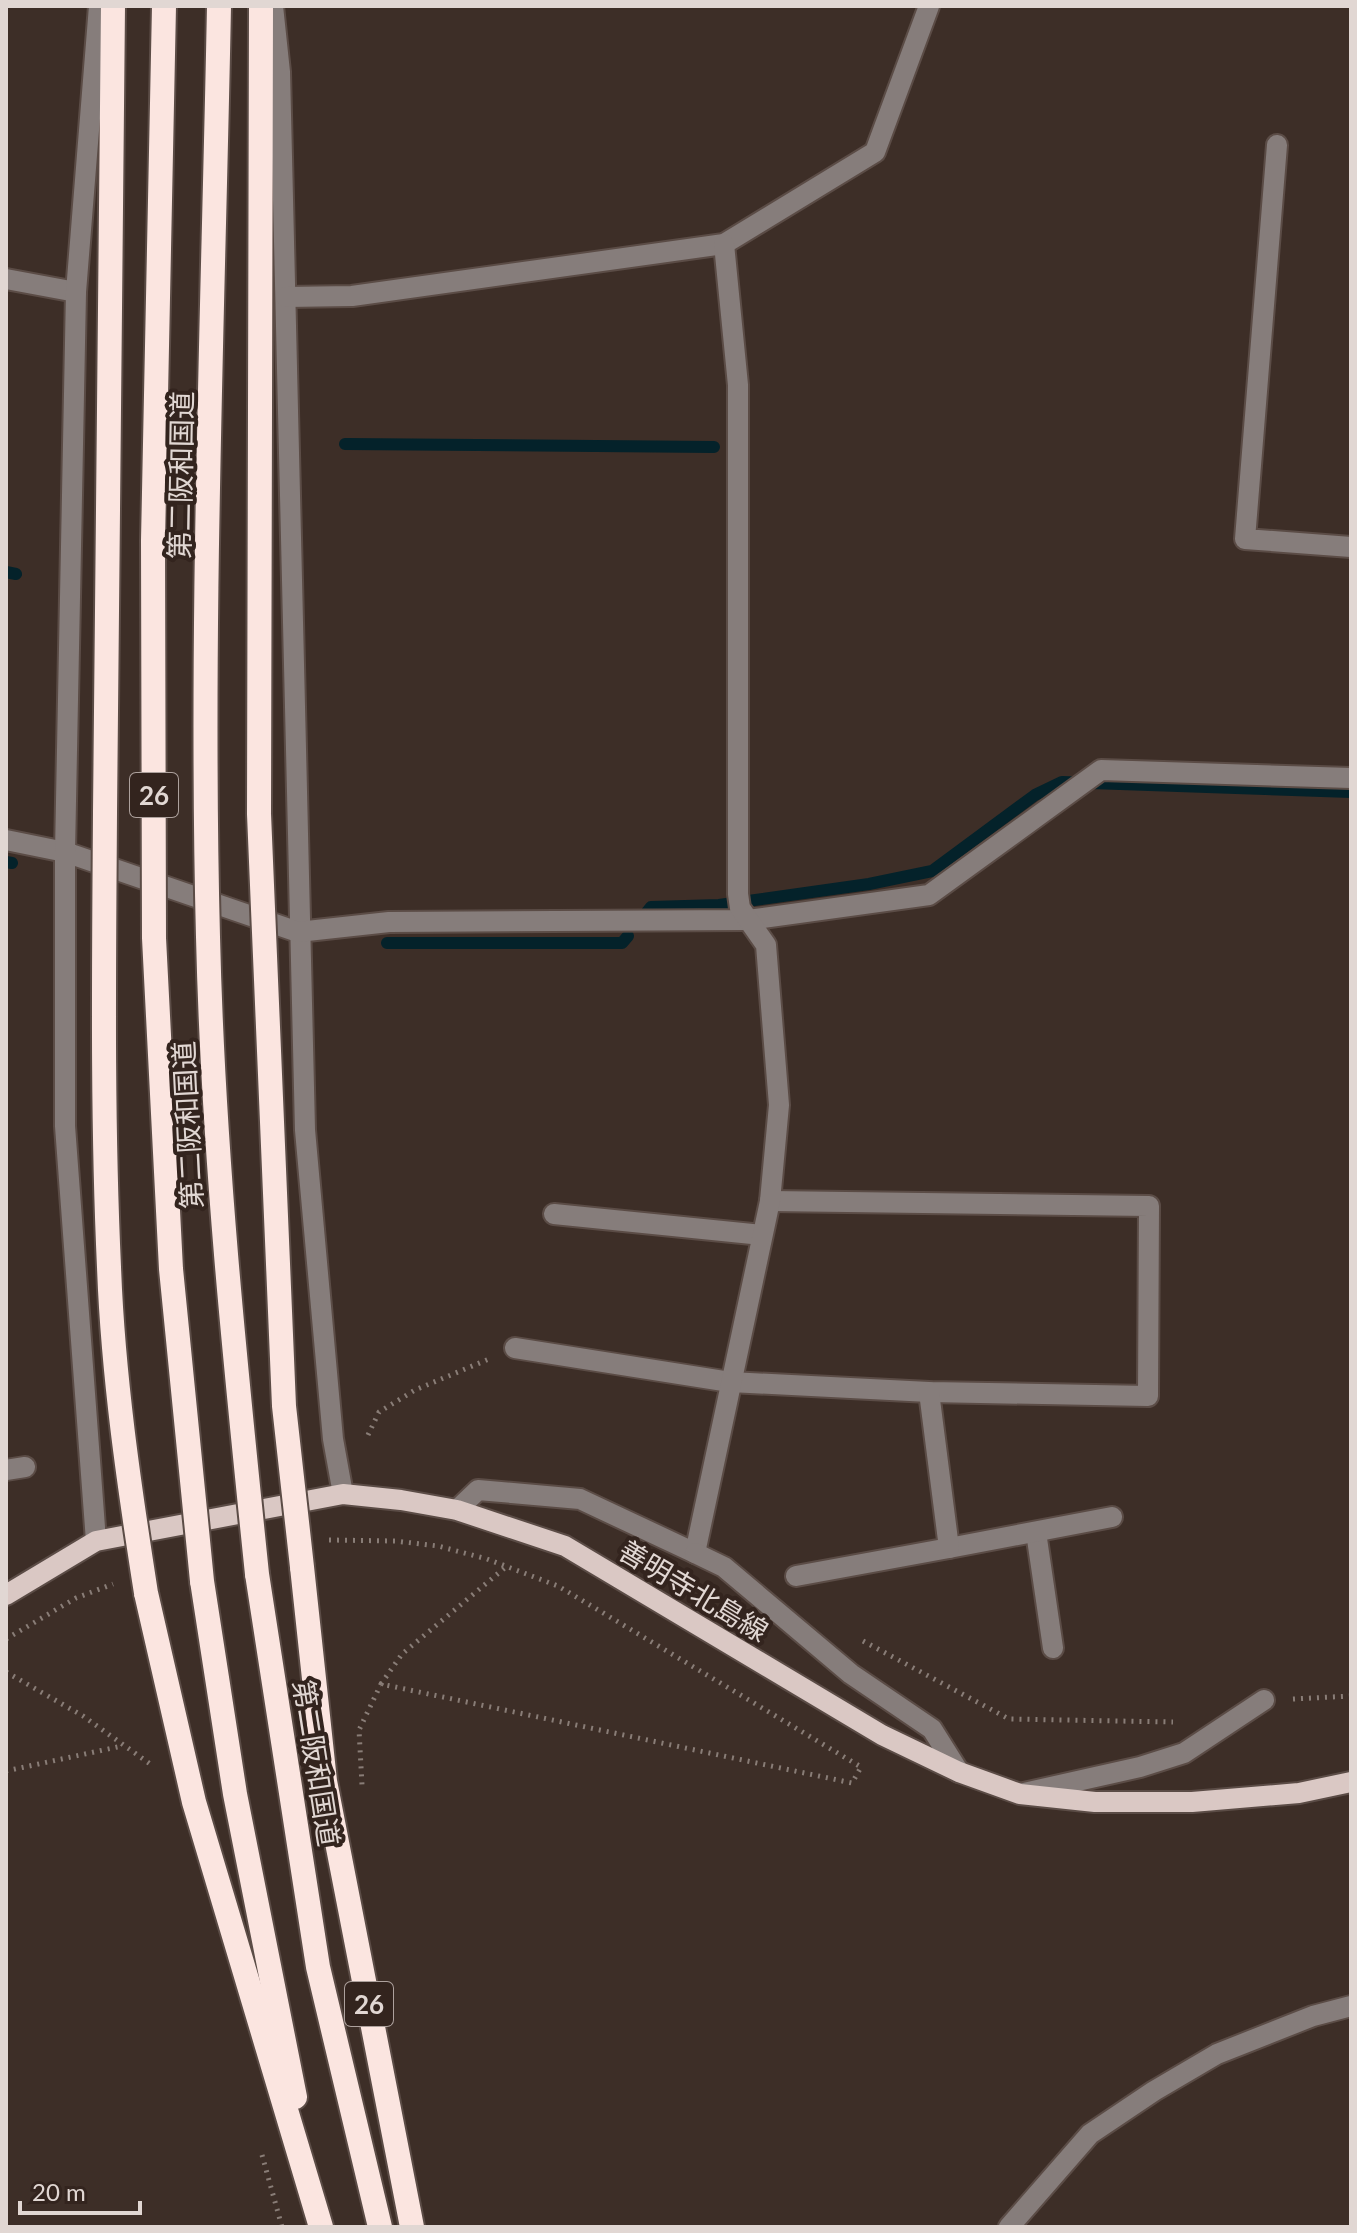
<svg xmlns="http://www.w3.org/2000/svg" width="1357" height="2233" viewBox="0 0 1357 2233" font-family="Lato,'Noto Sans JP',sans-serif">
<rect width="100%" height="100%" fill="#3d2e27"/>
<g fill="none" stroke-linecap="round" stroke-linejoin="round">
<!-- stream -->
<g stroke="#04222a" stroke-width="12">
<path d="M345 444 714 447"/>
<path d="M6 572 16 574"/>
<path d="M6 862 12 863"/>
<path d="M647 912 651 907 719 905 869 884 932 871 1035 795 1062 782 1351 792"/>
<path d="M387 943H622L628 936"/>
</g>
<!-- minor casing -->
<g stroke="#5b4c46" stroke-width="24">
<g id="minor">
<path d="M273 6 280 72 305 1130 333 1439 343 1494"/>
<path d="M1277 145 1245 539 1351 547"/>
<path d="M6 279 76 292"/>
<path d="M286 297 352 296 724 244 875 152 929 6"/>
<path d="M6 840 65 852 298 932 389 922 748 920 929 895 1101 770 1351 778"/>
<path d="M554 1214 762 1235"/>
<path d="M515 1348 730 1382 929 1392 1148 1396 1149 1206 770 1201"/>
<path d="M6 1470 25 1467"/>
<path d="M457 1510 478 1490 580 1499 695 1553 770 1201 779 1105 766 945 740 908 738 894V385L724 244"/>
<path d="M1036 1532 1053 1648"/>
<path d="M96 1541 65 1126V852L76 292 99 6"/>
<path d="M949 1548 1112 1517"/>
<path d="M695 1553 724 1567 851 1674 932 1729 959 1772"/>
<path d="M796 1576 949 1548 929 1392"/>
<path d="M1024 1793 1140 1767 1184 1753 1264 1700"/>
<path d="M1009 2227 1090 2134 1154 2091 1217 2054 1313 2016 1351 2006"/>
</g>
</g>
<!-- major casing -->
<g stroke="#5b4c46" stroke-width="24">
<path id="major" d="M6 1595 96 1541 343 1494 401 1500 457 1510 565 1546 882 1735 959 1772 1020 1794 1095 1802H1192L1299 1793 1351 1782"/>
</g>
<!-- highway casing -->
<g stroke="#5b4c46" stroke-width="28">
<g id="highway">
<path d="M105 813 113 6"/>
<path d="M259 814 261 6"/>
<path d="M302 1567 325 1781 412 2227"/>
<path d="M257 1574 318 1967 380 2227"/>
<path d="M202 1581 235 1794 295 2097"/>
<path d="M146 1593 194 1802 321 2227"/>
</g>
</g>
<!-- path -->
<g stroke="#897d77" stroke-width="5" stroke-dasharray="2 6" stroke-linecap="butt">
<path d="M368 1435 379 1412 415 1390 489 1359"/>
<path d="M329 1540 395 1541 438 1546 487 1559 558 1586 861 1767 852 1783 381 1684 359 1730 362 1785"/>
<path d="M6 1639 76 1598 113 1584"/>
<path d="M863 1641 1009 1719 1173 1722"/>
<path d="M6 1672 83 1716 153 1766"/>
<path d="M381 1684 402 1654 507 1566"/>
<path d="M1293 1699 1351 1696"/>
<path d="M6 1771 122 1746"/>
<path d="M262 2155 282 2227"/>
</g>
<!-- minor -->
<use href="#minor" stroke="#867d7b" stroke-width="20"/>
<!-- major -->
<use href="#major" stroke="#dac8c4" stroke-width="20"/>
<!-- highway -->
<use href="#highway" stroke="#fbe5e0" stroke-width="24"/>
<!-- highway-bridge casing -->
<g stroke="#5b4c46" stroke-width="28" stroke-linecap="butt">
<g id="highway-bridge">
<path d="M164 6 153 541 154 938 171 1269 202 1581"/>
<path d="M219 6C213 316 200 627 208 937 213 1150 235 1362 257 1574"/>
<path d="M105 813C104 964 102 1116 109 1267 113 1376 129 1485 146 1593"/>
<path d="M259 814 284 1406 302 1567"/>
</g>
</g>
<!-- highway-bridge -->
<use href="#highway-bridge" stroke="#fbe5e0" stroke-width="24"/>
</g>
<g text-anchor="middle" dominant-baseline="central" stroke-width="8" stroke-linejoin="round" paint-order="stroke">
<!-- shield labels -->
<g fill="#33241e" stroke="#ada19d" stroke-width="2">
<rect x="130" y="773" width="48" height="44" rx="6"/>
<rect x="345" y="1982" width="48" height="44" rx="6"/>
</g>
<g font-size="26" font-weight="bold" fill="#e1d7d3">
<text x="154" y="795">26</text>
<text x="369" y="2004">26</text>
</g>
<!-- street labels -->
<g font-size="28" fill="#e1d7d3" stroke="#33241e">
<text transform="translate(180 475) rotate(-89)">第二阪和国道</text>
<text transform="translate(187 1125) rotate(-93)">第二阪和国道</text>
<text transform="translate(694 1590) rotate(31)">善明寺北島線</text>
<text transform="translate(317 1763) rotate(81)">第二阪和国道</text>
</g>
</g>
<!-- border -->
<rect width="1357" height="2233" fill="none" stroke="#e1d7d3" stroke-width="16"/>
<!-- scale -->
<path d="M20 2201v12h120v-12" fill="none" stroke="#e1d7d3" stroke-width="4"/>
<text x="32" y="2201" font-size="24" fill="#e1d7d3" stroke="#33241e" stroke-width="6" paint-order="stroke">20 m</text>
</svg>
